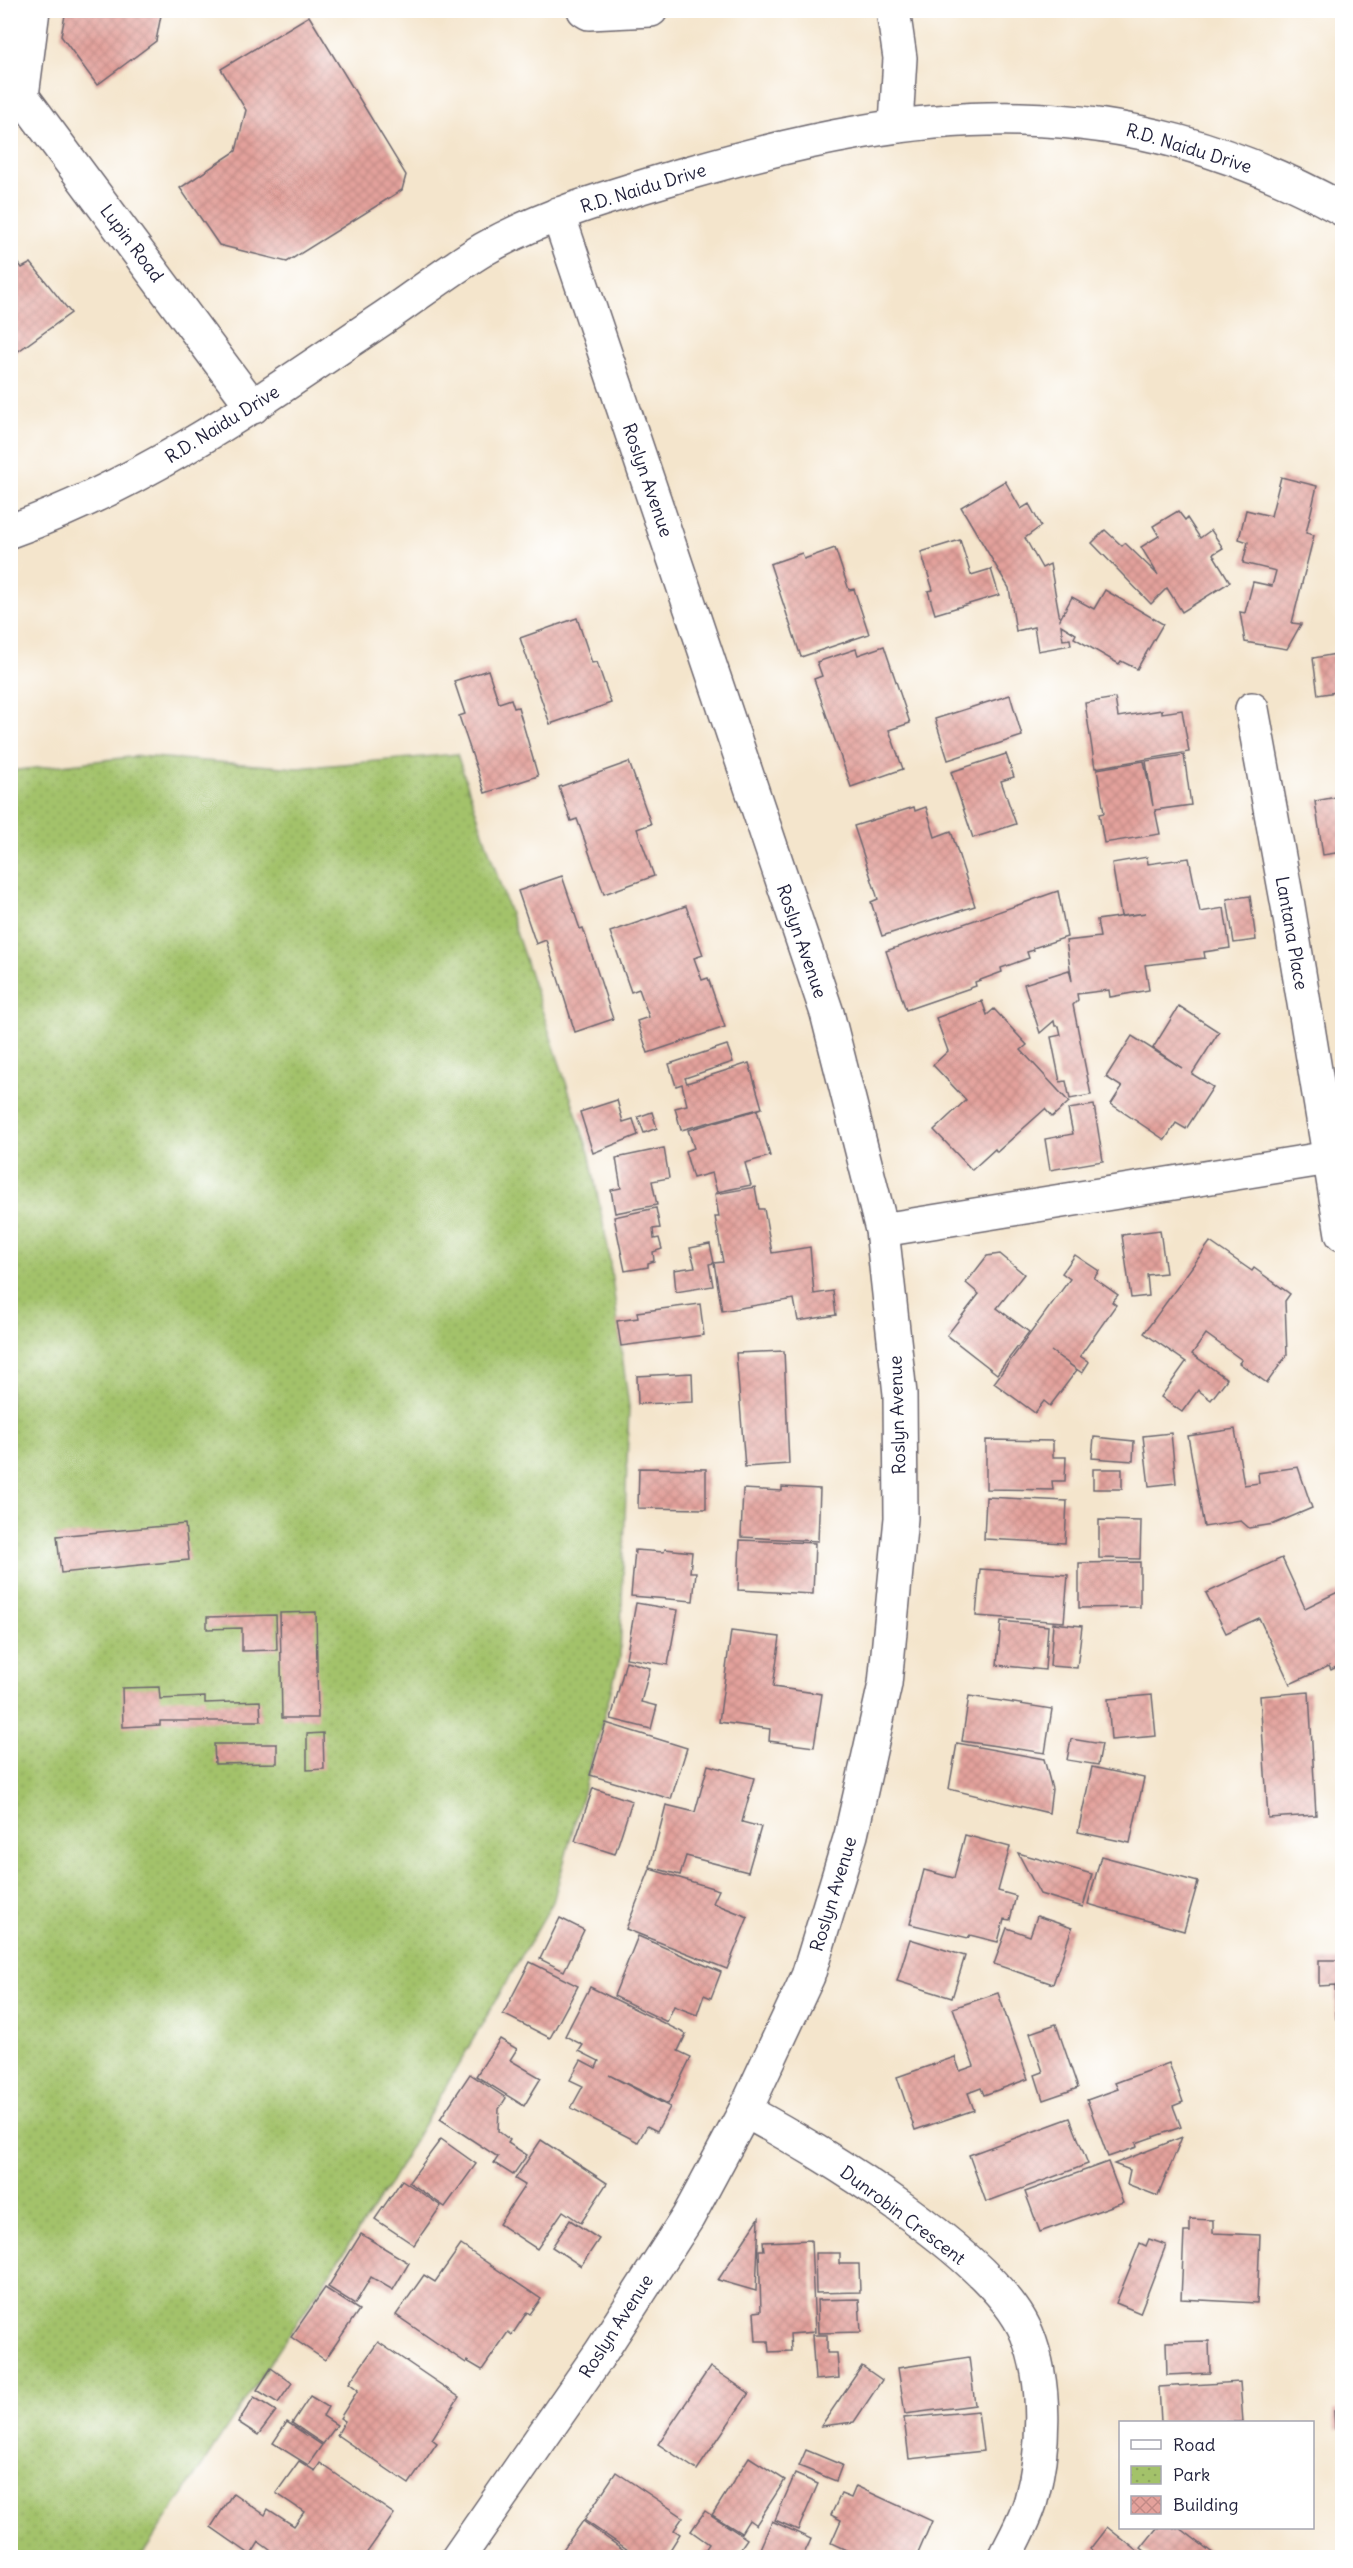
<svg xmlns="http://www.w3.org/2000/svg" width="1353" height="2568" viewBox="0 0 1353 2568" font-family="Delius,sans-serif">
<defs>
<pattern id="park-dots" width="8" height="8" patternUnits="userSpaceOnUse" patternTransform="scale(1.5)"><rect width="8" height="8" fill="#a3c26a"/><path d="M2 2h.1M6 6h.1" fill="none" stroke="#8ca65d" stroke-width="1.8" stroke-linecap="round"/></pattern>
<pattern id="building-cross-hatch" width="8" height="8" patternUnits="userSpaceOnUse" patternTransform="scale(1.5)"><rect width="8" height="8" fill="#e3a19b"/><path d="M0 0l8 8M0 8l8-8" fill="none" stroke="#c28a86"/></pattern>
</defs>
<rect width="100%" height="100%" fill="#fff"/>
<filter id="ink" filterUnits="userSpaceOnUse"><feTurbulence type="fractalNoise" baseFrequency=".0167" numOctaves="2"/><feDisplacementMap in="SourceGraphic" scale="12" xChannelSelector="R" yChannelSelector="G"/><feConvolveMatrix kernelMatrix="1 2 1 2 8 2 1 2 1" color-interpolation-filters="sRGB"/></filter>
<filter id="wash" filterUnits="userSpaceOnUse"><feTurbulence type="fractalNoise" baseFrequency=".008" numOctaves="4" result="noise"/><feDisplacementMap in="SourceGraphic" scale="24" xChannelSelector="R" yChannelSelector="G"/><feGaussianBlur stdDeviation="1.35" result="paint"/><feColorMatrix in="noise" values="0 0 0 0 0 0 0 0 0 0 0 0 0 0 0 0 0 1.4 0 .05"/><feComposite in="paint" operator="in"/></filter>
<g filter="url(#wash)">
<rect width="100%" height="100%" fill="#f4e5cc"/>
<!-- park -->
<path fill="url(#park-dots)" stroke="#627252" stroke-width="1.5" d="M457 754 589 1152 608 1248 629 1407 620 1658 553 1902 388 2186 141 2557H11L10 771 139 756 297 768Z"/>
<g id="blocks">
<!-- building -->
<g fill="url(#building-cross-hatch)">
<path d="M66 10H162L156 41 97 85 61 36Z"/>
<path d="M309 16 406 175 402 190 287 262 219 245 180 188 236 151 246 110 221 69Z"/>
<path d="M10 252 22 268 31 263 71 313 10 357Z"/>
<path d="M1281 477 1317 486 1306 533 1314 535 1292 623 1301 624 1287 649 1245 642 1240 612 1245 613 1253 582 1272 586 1276 571 1243 563 1248 542 1239 539 1246 510 1271 516Z"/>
<path d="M1005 481 1021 509 1029 504 1041 526 1025 538 1042 568 1050 564 1060 619 1072 597 1094 609 1105 590 1163 624 1137 669 1121 661 1119 664 1074 638 1076 634 1061 625 1063 640 1070 639 1071 645 1038 651 1034 627 1016 631 1009 588 961 507Z"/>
<path d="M1178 511 1185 520 1187 518 1200 538 1211 530 1223 548 1213 554 1230 582 1182 612 1167 588 1151 604 1092 543 1105 530 1122 546 1125 543 1158 575 1141 547 1159 536 1153 526Z"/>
<path d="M960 540 971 575 991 569 999 595 935 614 928 591 933 590 921 552Z"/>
<path d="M835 548 849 590 854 589 869 634 801 657 770 564 802 553 804 559Z"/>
<path d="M577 618 592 663 597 662 611 703 550 724 520 638Z"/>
<path d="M884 646 910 723 889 730 903 769 851 787 814 679 822 676 817 662 856 649 858 655Z"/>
<path d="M1342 653V691L1318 695 1313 658Z"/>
<path d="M488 670 499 703 511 699 514 708 518 707 538 776 485 793 459 716 465 714 454 681Z"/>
<path d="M1010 695 1022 736 948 760 935 719Z"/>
<path d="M1115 698 1118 717 1162 710V713L1182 710 1189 752 1095 768 1085 703Z"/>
<path d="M1006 754 1014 777 1001 781 1016 824 973 838 951 772Z"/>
<path d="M1184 755 1191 805 1155 810 1160 834 1104 843 1099 814 1104 813 1097 769 1144 761 1153 806 1146 761Z"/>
<path d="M629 762 651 824 637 829 654 876 604 894 577 819 571 821 559 787Z"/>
<path d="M1342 796V852L1323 855 1315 801Z"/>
<path d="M914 807 915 811 926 807 935 837 951 831 975 906 882 936 871 902 878 899 854 826Z"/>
<path d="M1147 857 1148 864 1189 858 1200 912 1224 908 1230 948 1204 952 1205 958 1145 965 1149 990 1110 997 1109 990 1077 994 1078 1000 1073 1005 1091 1095 1070 1099 1066 1081 1060 1082 1051 1037 1061 1035 1059 1026H1055L1054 1021 1040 1033 1024 984 1069 970 1072 981 1066 941 1100 937 1097 920 1146 913 1121 916 1112 863Z"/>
<path d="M562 876 580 929 583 928 613 1019 575 1032 546 940 536 944 518 891Z"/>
<path d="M1058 891 1067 937 1033 948 1034 950 1027 952 1029 958 1001 968 1002 972 975 982 976 986 906 1010 886 951Z"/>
<path d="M1250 896 1256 940 1234 943 1227 899Z"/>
<path d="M686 906 703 955 694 958 702 980 708 978 725 1027 648 1053 637 1021 649 1017 639 989 631 992 610 932Z"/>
<path d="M982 1001 987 1015 994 1009 1027 1045 1021 1050 1069 1102 1052 1117 1045 1109 997 1152 995 1149 972 1170 934 1130 966 1100 933 1065 948 1051 936 1018Z"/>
<path d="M1179 1006 1219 1032 1192 1074 1213 1087 1186 1129 1176 1123 1165 1140 1111 1104 1122 1087 1106 1077 1132 1036 1182 1068 1153 1048Z"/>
<path d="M727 1045 733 1062 685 1078 687 1083 749 1063 762 1108 681 1130 675 1108 687 1105 682 1084 676 1086 669 1064Z"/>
<path d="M617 1100 623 1122 633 1119 638 1135 593 1153 580 1112Z"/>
<path d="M1094 1105 1103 1161 1050 1170 1045 1139 1073 1134 1068 1109Z"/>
<path d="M757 1110 770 1156 745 1163 751 1185 717 1192 712 1173 693 1178 685 1151 694 1148 688 1130Z"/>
<path d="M652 1112 657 1128 644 1133 638 1117Z"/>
<path d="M664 1148 669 1178 652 1181 657 1205 615 1213 611 1190 621 1188 616 1158Z"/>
<path d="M755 1187 759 1209H764L772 1253 810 1247 814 1294 833 1291 836 1315 798 1321 794 1299 722 1311 714 1263 723 1262 715 1217H719L715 1194Z"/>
<path d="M656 1208 660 1228 653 1229 654 1239 659 1238 662 1249 653 1252 654 1261 648 1263V1267L625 1271 614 1217Z"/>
<path d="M1160 1230 1166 1273 1147 1275 1149 1296 1131 1298 1122 1235Z"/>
<path d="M1210 1242 1252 1271 1254 1268 1290 1294 1285 1301 1287 1355 1267 1383 1239 1363 1242 1360 1206 1334 1192 1354 1227 1379 1211 1400 1198 1390 1182 1412 1161 1397 1186 1362 1144 1333Z"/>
<path d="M710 1244 714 1263 709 1264 713 1286 676 1292 674 1270 695 1267 690 1248Z"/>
<path d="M1000 1254 1024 1274 997 1308 1029 1332 997 1374 947 1335 979 1294 966 1283 987 1256Z"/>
<path d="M1075 1255 1099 1271 1094 1278 1118 1295 1112 1302 1116 1305 1080 1356 1089 1362 1082 1373 1051 1351 1077 1370 1050 1406 1044 1401 1035 1413 994 1383 1070 1279 1062 1273Z"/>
<path d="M700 1304 704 1335 621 1346 617 1321 638 1318 637 1312Z"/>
<path d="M784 1351 789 1464 745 1467 736 1353Z"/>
<path d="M692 1373 693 1402 638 1404 637 1376Z"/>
<path d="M1235 1429 1244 1485 1259 1483 1258 1473 1298 1467 1312 1508 1274 1524 1249 1528 1241 1521 1204 1527 1188 1436Z"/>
<path d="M1171 1433 1176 1483 1149 1486 1143 1436Z"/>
<path d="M1094 1437 1134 1441 1133 1461 1092 1458Z"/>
<path d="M986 1440 1053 1441V1457H1066L1065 1481H1052L1053 1490 986 1489Z"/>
<path d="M639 1468 706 1469V1509L638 1508Z"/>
<rect x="1093" y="1469" width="29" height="20"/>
<path d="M782 1487 820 1489 818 1541 741 1537 743 1489 782 1491Z"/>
<path d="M986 1497 1067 1501 1065 1543 984 1539Z"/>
<path d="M1099 1520 1141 1521 1140 1559 1099 1558Z"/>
<path d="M185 1524 189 1560 61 1573 57 1536Z"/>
<path d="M740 1540 815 1543 813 1594 738 1590Z"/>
<path d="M665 1549 692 1552 690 1572H696L693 1601 631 1596 635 1550 664 1552Z"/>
<path d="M1282 1558 1305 1608 1342 1590V1664L1331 1670 1329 1666 1290 1684 1259 1618 1226 1633 1206 1593Z"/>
<path d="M1140 1562V1607L1079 1608V1563Z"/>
<path d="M980 1569 1068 1575 1064 1622 976 1616Z"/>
<path d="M636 1603 678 1610 668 1665 626 1658Z"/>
<path d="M316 1612 318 1718H282L280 1613Z"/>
<path d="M276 1615 277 1650 242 1651V1628L207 1629V1617Z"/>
<path d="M1001 1621 1048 1626 1045 1670 997 1665Z"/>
<path d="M1053 1623 1082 1626 1077 1668 1050 1666Z"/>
<path d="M731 1631 780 1637 773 1687 822 1694 814 1747 769 1741 770 1729 719 1722Z"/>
<path d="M626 1661 650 1668 641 1702 657 1706 651 1729 611 1719Z"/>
<path d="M159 1687 160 1699 205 1697V1703L260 1701 261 1721H160V1725L123 1727 122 1688Z"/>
<path d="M1309 1692 1316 1815 1268 1818 1260 1696Z"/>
<path d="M1152 1695 1156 1736 1111 1740 1108 1699Z"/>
<path d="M969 1696 1052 1709 1045 1753 962 1741Z"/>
<path d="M606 1723 687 1748 671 1799 590 1775Z"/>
<path d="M323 1733 324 1769 307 1770V1734Z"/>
<path d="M1071 1739 1102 1744 1098 1765 1067 1760Z"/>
<path d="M957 1743 1044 1759 1052 1789 1049 1813 949 1789Z"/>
<path d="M214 1744H277V1763L215 1764Z"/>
<path d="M708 1765 754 1778 742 1822 761 1827 748 1872 686 1856 680 1875 650 1867 666 1805 695 1812Z"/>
<path d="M1092 1767 1144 1778 1130 1843 1078 1832Z"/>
<path d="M593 1788 632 1801 615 1854 575 1841Z"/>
<path d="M965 1835 1010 1847 998 1891 1016 1896 1010 1920 1004 1919 998 1942 970 1935 968 1938 910 1924 924 1870 954 1878Z"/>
<path d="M1018 1853 1092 1874 1083 1907 1040 1894Z"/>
<path d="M1101 1856 1198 1882 1184 1931 1088 1904Z"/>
<path d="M650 1869 719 1890 713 1903 748 1917 727 1969 626 1929Z"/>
<path d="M1037 1916 1072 1928 1053 1984 994 1964 1007 1928 1030 1936Z"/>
<path d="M560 1918 584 1930 564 1971 540 1959Z"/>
<path d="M638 1936 721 1972 711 1998 704 1995 697 2015 674 2006 667 2022 614 1996Z"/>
<path d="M910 1939 965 1956 952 1998 897 1981Z"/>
<path d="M1319 1960H1342V2019H1336L1335 1985 1319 1986Z"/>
<path d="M530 1962 578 1986 550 2038 503 2014Z"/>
<path d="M590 1987 686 2034 678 2051 691 2057 668 2104 609 2075 670 2107 657 2131 647 2126 638 2142 571 2108 583 2086 570 2080 581 2060 596 2068 599 2061 579 2051 583 2045 565 2036Z"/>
<path d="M998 1993 1028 2079 984 2095 981 2088 968 2093 974 2110 915 2130 897 2077 955 2057 960 2071 974 2066 953 2008Z"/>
<path d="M1056 2024 1078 2088 1043 2100 1035 2075 1043 2072 1030 2033Z"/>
<path d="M500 2039 517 2049 510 2060 541 2078 524 2106 476 2076Z"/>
<path d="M1169 2063 1183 2102 1173 2106 1181 2127 1136 2143 1137 2147 1108 2157 1087 2100 1118 2089 1115 2083Z"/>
<path d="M470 2074 506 2098 499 2109 498 2131 510 2140 508 2143 527 2155 513 2175 494 2163 498 2157 440 2119Z"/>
<path d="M1070 2118 1088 2164 986 2202 969 2155Z"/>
<path d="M1182 2137 1158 2196 1127 2184 1130 2170 1114 2164Z"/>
<path d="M441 2139 476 2164 445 2207 409 2182Z"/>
<path d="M541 2140 607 2183 581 2223 563 2211 537 2249 499 2224 525 2185 515 2179Z"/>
<path d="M1108 2162 1123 2202 1040 2232 1025 2192Z"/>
<path d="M402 2180 441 2206 414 2245 375 2219Z"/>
<path d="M759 2218 756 2291 718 2280Z"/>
<path d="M1190 2219 1213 2220V2233L1260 2235 1257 2303 1181 2299 1184 2232H1190Z"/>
<path d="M570 2220 599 2239 581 2266 552 2247Z"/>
<path d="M361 2234 409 2263 393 2290 371 2277 355 2304 328 2287Z"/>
<path d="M1149 2239 1166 2245 1140 2313 1116 2303 1140 2243 1146 2246Z"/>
<path d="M811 2240 815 2332 790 2334 791 2351 769 2352 768 2341H756L754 2312 761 2311 759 2250H764L763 2242Z"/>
<path d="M461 2245 541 2299 530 2314 527 2312 512 2335 508 2332 482 2370 467 2361 466 2363 396 2315 424 2275 435 2282Z"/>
<path d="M815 2253H840V2264H859L860 2292 816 2293Z"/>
<path d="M325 2288 359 2310 325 2360 291 2337Z"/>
<path d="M859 2299 861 2332 818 2333 817 2300Z"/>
<path d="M812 2335H827V2353H837L839 2378 815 2380Z"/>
<path d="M1209 2341 1210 2373 1167 2375 1166 2342Z"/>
<path d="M378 2342 459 2397 432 2439 437 2443 409 2484 337 2435 345 2421 340 2418 358 2390 349 2383Z"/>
<path d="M969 2357 975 2405 905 2414 898 2368Z"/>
<path d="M862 2366 882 2380 854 2422 821 2426Z"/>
<path d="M710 2367 749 2393 697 2470 658 2444Z"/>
<path d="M271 2368 292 2383 278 2403 257 2390Z"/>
<path d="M1240 2382 1243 2422H1161L1159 2387Z"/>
<path d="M310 2396 328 2407 323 2416 337 2425 323 2444 292 2423Z"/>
<path d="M254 2397 276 2411 258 2435 238 2422Z"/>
<path d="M978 2411 983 2451 909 2459 904 2418Z"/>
<path d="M1334 2411H1342V2428L1335 2429Z"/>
<path d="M287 2422 322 2445 308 2465 273 2443Z"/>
<path d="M806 2450 842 2465 836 2481 799 2466Z"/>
<path d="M749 2457 785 2480 756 2525 749 2520 741 2533 712 2515Z"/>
<path d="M299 2461 315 2471 320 2463 394 2514 366 2554 361 2558H281L259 2542 251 2555 211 2527 233 2493 265 2515 268 2509 294 2526 304 2512 276 2493Z"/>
<path d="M616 2472 683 2517 674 2530 680 2534 665 2558H640L584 2520Z"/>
<path d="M795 2474 818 2484 798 2530 775 2520Z"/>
<path d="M856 2486 932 2521 916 2558H863L831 2543 841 2520 831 2515 841 2494 851 2498Z"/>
<path d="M705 2511 747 2539 734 2558H700L709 2544 691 2531Z"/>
<path d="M583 2521 635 2558H557Z"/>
<path d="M772 2521 811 2539 802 2558H756Z"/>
<path d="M1107 2527 1146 2558H1101L1090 2549Z"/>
<path d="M1157 2528H1180L1219 2558H1154L1141 2548Z"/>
</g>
</g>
</g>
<g filter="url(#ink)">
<use href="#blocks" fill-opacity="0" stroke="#6c666e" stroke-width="1.5"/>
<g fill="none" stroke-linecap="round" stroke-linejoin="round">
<!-- minor casing -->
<g stroke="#6c666e" stroke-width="36">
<g id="minor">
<path d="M584 10 589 13 651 10"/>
<path d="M893 10 900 58 896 124"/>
<path d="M10 80 253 407"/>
<path d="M22 96 33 10"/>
<path d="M10 531C148 482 262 400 382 319 416 296 449 270 484 249 547 213 619 194 688 173 925 104 1119 86 1342 209"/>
<path d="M1252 709 1288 906 1342 1234"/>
<path d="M882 1230 1329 1158"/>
<path d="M745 2111C819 2150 996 2257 1027 2334 1047 2383 1045 2449 1031 2500 1026 2519 1014 2539 1005 2558"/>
<path d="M458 2558 601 2352 688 2217 745 2111 808 1976 851 1835 885 1684 901 1518 900 1394 882 1230 827 1013 558 214"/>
</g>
</g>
<!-- minor -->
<use href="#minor" stroke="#fff" stroke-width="33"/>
</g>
</g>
<g text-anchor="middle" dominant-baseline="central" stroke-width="6" stroke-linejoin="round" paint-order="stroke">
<!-- street labels -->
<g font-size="18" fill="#22223b" stroke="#fff">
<text transform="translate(1189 148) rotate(17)">R.D. Naidu Drive</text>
<text transform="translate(643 188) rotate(-17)">R.D. Naidu Drive</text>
<text transform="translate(132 243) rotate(53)">Lupin Road</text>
<text transform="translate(222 424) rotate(-32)">R.D. Naidu Drive</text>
<text transform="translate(648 480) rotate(71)">Roslyn Avenue</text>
<text transform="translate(1292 933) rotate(80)">Lantana Place</text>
<text transform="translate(802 941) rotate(71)">Roslyn Avenue</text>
<text transform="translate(897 1415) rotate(-92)">Roslyn Avenue</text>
<text transform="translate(833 1894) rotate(-73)">Roslyn Avenue</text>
<text transform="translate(903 2215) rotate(37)">Dunrobin Crescent</text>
<text transform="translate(616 2326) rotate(-57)">Roslyn Avenue</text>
</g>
</g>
<!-- margin -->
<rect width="1353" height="2568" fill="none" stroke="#fff" stroke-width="36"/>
<!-- legend -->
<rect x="1119" y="2421" width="195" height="108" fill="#ffffff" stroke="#a7a7b1" stroke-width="1.5"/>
<rect x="1131" y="2440" width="30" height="9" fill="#ffffff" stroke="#a7a7b1" stroke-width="1.5"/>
<text x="1173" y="2451" font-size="18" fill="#22223b">Road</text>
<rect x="1131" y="2466" width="30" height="18" fill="url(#park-dots)" stroke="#a7a7b1" stroke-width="1.5"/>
<text x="1173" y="2481" font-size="18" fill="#22223b">Park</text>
<rect x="1131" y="2496" width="30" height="18" fill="url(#building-cross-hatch)" stroke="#a7a7b1" stroke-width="1.5"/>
<text x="1173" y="2511" font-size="18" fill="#22223b">Building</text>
</svg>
